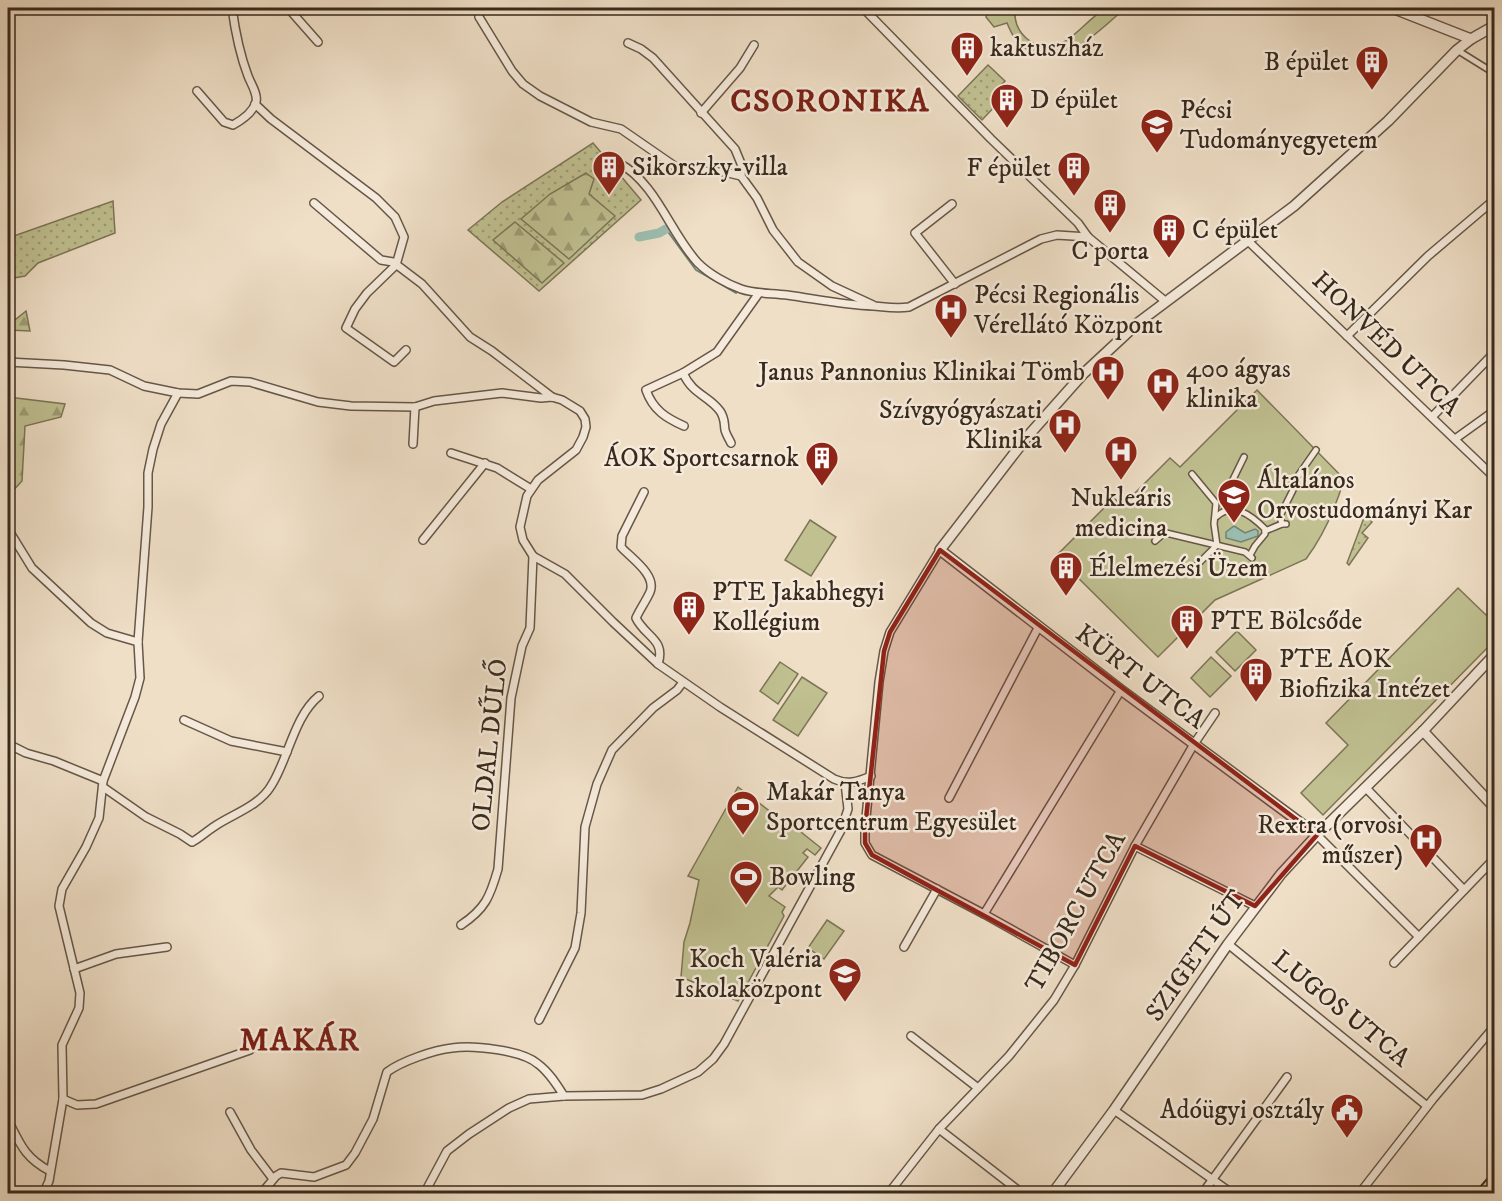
<svg xmlns="http://www.w3.org/2000/svg" width="1502" height="1201" viewBox="0 0 1502 1201" font-family="'IM FELL DW Pica',serif">
<defs>
<pattern id="grass-dots" width="8" height="8" patternUnits="userSpaceOnUse" patternTransform="scale(1.5)"><rect width="8" height="8" fill="#c0c091"/><path d="M2 2h.1M6 6h.1" fill="none" stroke="#9d9c76" stroke-width="1.8" stroke-linecap="round"/></pattern>
<pattern id="forest-firs" width="22" height="20" patternUnits="userSpaceOnUse" patternTransform="scale(1.5)"><rect width="22" height="20" fill="#c0c091"/><path d="M5 1l3.5 6h-7zM16 11l3.5 6h-7z" fill="#9d9c76"/></pattern>
</defs>
<rect width="100%" height="100%" fill="#efdfc7"/>
<filter id="stains"><feTurbulence type="fractalNoise" baseFrequency=".00333" numOctaves="4"/><feColorMatrix values="0 0 0 0 .2 0 0 0 0 .09 0 0 0 0 .02 0 0 0 .5 -.17"/></filter>
<radialGradient id="worn" r=".72"><stop offset=".6" stop-color="#630" stop-opacity="0"/><stop offset="1" stop-color="#630" stop-opacity=".3"/></radialGradient>
<!-- grass -->
<g fill="url(#grass-dots)" stroke="#7c7556" stroke-width="1.5">
<path d="M988 65 1005 81 991 96 998 103 982 120 958 96Z"/>
<path d="M593 143 641 200 539 291 468 230 502 202Z"/>
<path d="M113 201 115 233 38 263 25 276 8 279V238Z"/>
<path d="M1365 515 1372 522 1362 533 1368 538 1349 565 1347 563Z"/>
</g>
<!-- forest -->
<g fill="url(#forest-firs)" stroke="#7c7556" stroke-width="1.5">
<path d="M586 173 594 179 589 194 615 216 569 259 521 219 550 194Z"/>
<path d="M515 222 564 263 542 283 493 240Z"/>
<path d="M26 311 30 331 8 330V322L16 319Z"/>
<path d="M8 397 65 404 61 417 25 426 22 481 8 496Z"/>
</g>
<!-- park -->
<g fill="#c0c091" stroke="#7c7556" stroke-width="1.5">
<path d="M988 8H1015C1014 19 1017 30 1026 38 1060 67 1081 20 1107 8 1111 6 1120 7 1126 8 1099 29 1067 69 1030 51 1017 45 1012 35 1007 23L994 27 986 17Z"/>
<path d="M1257 390 1344 479C1336 507 1323 536 1306 559L1215 600 1158 657 1056 556 1114 498 1122 506 1170 458 1180 467Z"/>
<path d="M810 520 836 537 811 576 785 560Z"/>
<path d="M1458 588 1486 615 1494 607V641L1323 815 1301 793 1348 745 1326 723Z"/>
<path d="M1237 631 1256 650 1235 671 1216 652Z"/>
<path d="M1211 657 1231 676 1210 697 1191 678Z"/>
<path d="M780 662 798 674 778 704 760 691Z"/>
<path d="M802 677 827 693 798 736 773 720Z"/>
<path d="M738 787 780 819 782 817 821 848 815 855 807 849 803 853 808 857 782 890 778 887 769 896 785 907 782 912 784 916 738 1001 681 977 684 942 690 923 699 880 688 876Z"/>
<path d="M827 920 844 931 824 959 808 948Z"/>
</g>
<!-- water -->
<path fill="#9bbdaf" stroke="#738274" stroke-width="1.5" d="M1234 526 1245 533 1255 529 1258 531V536L1241 542 1226 538V532Z"/>
<g fill="none" stroke-linecap="round" stroke-linejoin="round">
<!-- stream -->
<path stroke="#738274" stroke-width="2" d="M666 229 696 270 736 293"/>
<!-- canal -->
<path stroke="#9bbdaf" stroke-width="9" d="M639 237 659 233 666 229"/>
<!-- pedestrian casing -->
<g stroke="#665747" stroke-width="8">
<g id="pedestrian">
<path d="M1457 50 1494 73"/>
<path d="M1192 474 1216 503 1214 524 1217 545 1197 565"/>
<path d="M1222 502 1244 457"/>
<path d="M1216 517C1233 501 1251 515 1265 529V534L1255 546 1250 555"/>
<path d="M1282 524 1280 516 1294 488 1293 483 1316 450"/>
<path d="M1265 531 1282 524H1286"/>
<path d="M1155 541 1163 534 1166 533 1245 552 1252 558"/>
</g>
</g>
<!-- minor casing -->
<g stroke="#665747" stroke-width="10">
<g id="minor">
<path d="M288 8 318 42"/>
<path d="M863 8 991 139 1078 223 1088 237"/>
<path d="M479 17 512 71 523 84 540 96 591 122 621 129 676 167 688 171 724 172 741 176 757 198 773 230 798 262 832 286 873 305"/>
<path d="M628 43 641 49 653 58 735 149 742 166 741 176"/>
<path d="M197 91 224 122 233 125C242 120 253 113 256 102 258 94 251 84 248 76 240 55 235 30 232 8"/>
<path d="M255 104 271 119 376 198 395 217 404 237 396 265 367 293 355 309 346 328 394 362 406 350"/>
<path d="M701 113 740 68 754 45"/>
<path d="M606 174 619 163C657 184 670 233 698 263 709 274 727 284 741 289 756 294 771 293 787 295 816 299 843 305 873 306 886 307 896 309 909 307L1041 239 1057 235 1088 237 1165 301"/>
<path d="M314 203 381 260 393 262 422 284 470 337 492 351 552 397"/>
<path d="M952 204 915 233 955 284"/>
<path d="M1248 241 1494 477"/>
<path d="M1347 336 1428 256 1494 200"/>
<path d="M8 362 64 365 110 370 144 386 178 393 198 394 231 381 250 382 318 402 351 406 415 407 434 401 502 393 541 398 552 397 562 400 580 411 585 419 586 427 583 437 576 450 538 480 527 496 520 527 523 540 533 556 565 574 613 622 658 664 720 707 834 779C848 785 857 782 871 776"/>
<path d="M683 373C693 395 708 395 720 411 725 418 724 423 725 430 726 434 729 439 731 443"/>
<path d="M1432 417 1494 353"/>
<path d="M684 426C666 418 653 410 646 390L683 373 717 352 759 293"/>
<path d="M1455 439 1494 411"/>
<path d="M413 444 415 407"/>
<path d="M451 453 497 468 531 489"/>
<path d="M644 492 622 536 621 547C631 558 657 575 650 592 646 601 640 609 636 618 645 637 666 639 658 664"/>
<path d="M8 529 32 568 91 623 107 633 138 642"/>
<path d="M423 540 485 463"/>
<path d="M940 550 890 632 884 651 879 682 865 828V843L872 855 984 914 1075 965"/>
<path d="M184 720 231 741 287 752"/>
<path d="M8 744 26 753 54 761 103 781"/>
<path d="M103 787 146 817 180 834 192 842C200 838 207 831 215 826 233 814 259 806 271 786 288 760 294 716 319 696"/>
<path d="M1366 788 1464 890"/>
<path d="M949 798 1039 626"/>
<path d="M1317 835 1419 937"/>
<path d="M1135 846 1255 906"/>
<path d="M984 914 1121 690"/>
<path d="M461 925C485 909 490 897 498 869L511 698 522 646 530 628 533 556"/>
<path d="M1228 944 1427 1106"/>
<path d="M904 947 937 889"/>
<path d="M1394 963 1494 859"/>
<path d="M74 969 116 954 167 947"/>
<path d="M539 1020 575 948 581 913 585 827 597 784 612 750 653 708 677 690 683 682"/>
<path d="M911 1036 978 1088"/>
<path d="M63 1099 77 1105 96 1104 250 1050"/>
<path d="M1114 1110 1233 1194"/>
<path d="M230 1112 251 1150 273 1179"/>
<path d="M8 1120C20 1144 25 1158 50 1171"/>
<path d="M939 1129 1023 1194"/>
<path d="M43 1194 49 1181 63 1099 62 1045 79 1008 80 993 59 906 62 889 86 847 99 818 103 781 135 697 140 678 138 642 148 507V473L153 449 161 424 178 393"/>
<path d="M261 1194 276 1176 281 1173 314 1177 346 1165 355 1153 373 1119 387 1072C402 1061 434 1050 452 1048 473 1045 522 1050 538 1064 549 1072 557 1085 564 1096L642 1095 661 1089 698 1072 713 1059 724 1044 841 830 848 809 845 783"/>
<path d="M424 1194 447 1151 469 1134 509 1108 529 1099 564 1096"/>
<path d="M888 1194 939 1129 1009 1056 1054 1000 1075 965 1135 846 1194 744 1215 713"/>
<path d="M1202 1194 1287 1077"/>
<path d="M1359 1194 1433 1099 1494 1027"/>
</g>
</g>
<!-- tertiary casing -->
<g stroke="#665747" stroke-width="12">
<g id="tertiary">
<path d="M1392 8 1471 39"/>
<path d="M1423 731 1494 807"/>
<path d="M1317 835 1121 690 940 550 1027 437 1083 374 1139 322 1294 206 1388 121 1457 50 1471 39 1494 26"/>
<path d="M1052 1194 1114 1110 1228 944 1281 874 1317 835 1423 731 1494 655"/>
</g>
</g>
<!-- primary casing -->
<g stroke="#382a1c" stroke-width="14">
<path id="primary" d="M1482 1194 1494 1180"/>
</g>
<!-- pedestrian -->
<use href="#pedestrian" stroke="#f5eadb" stroke-width="5"/>
<!-- minor -->
<use href="#minor" stroke="#f5eadb" stroke-width="7"/>
<!-- tertiary -->
<use href="#tertiary" stroke="#f5eadb" stroke-width="9"/>
<!-- primary -->
<use href="#primary" stroke="#e8c084" stroke-width="10"/>
</g>
<!-- marked area -->
<path fill="#8f2418" fill-opacity="0.2" stroke="#8f2418" stroke-width="4.5" stroke-linejoin="round" d="M940 550 1317 835 1255 906 1135 846 1075 965 872 855 865 843V828L884 651 890 632Z"/>
<!-- icons -->
<defs>
<g id="building-pin" transform="scale(1.725)"><path d="M0 17L-7.5 6A9.5 9.5 0 1 1 7.5 6Z" fill="#8f2418" stroke="#f5eadb"/><path d="M-4-6H4V6H1V3H-1V6H-4ZM-2.5-4.3h1.7v1.8h-1.7ZM.8-4.3h1.7v1.8H.8ZM-2.5-1h1.7V.8h-1.7ZM.8-1h1.7V.8H.8Z" fill="#fff"/></g>
<g id="university-pin" transform="scale(1.725)"><path d="M0 17L-7.5 6A9.5 9.5 0 1 1 7.5 6Z" fill="#8f2418" stroke="#f5eadb"/><path d="M0-5L7-2L0 1L-7-2ZM-4 1L0 2.5L4 1V4Q0 6-4 4Z" fill="#fff"/></g>
<g id="hospital-pin" transform="scale(1.725)"><path d="M0 17L-7.5 6A9.5 9.5 0 1 1 7.5 6Z" fill="#8f2418" stroke="#f5eadb"/><path d="M-5-5h3v3.5h4V-5h3V5h-3V1.5h-4V5h-3Z" fill="#fff"/></g>
<g id="stadium-pin" transform="scale(1.725)"><path d="M0 17L-7.5 6A9.5 9.5 0 1 1 7.5 6Z" fill="#8f2418" stroke="#f5eadb"/><path d="M0-5a6.5 5 0 1 0 0 10a6.5 5 0 1 0 0-10ZM-3.5-1.8h7v3.6h-7Z" fill="#fff"/></g>
<g id="school-pin" transform="scale(1.725)"><path d="M0 17L-7.5 6A9.5 9.5 0 1 1 7.5 6Z" fill="#8f2418" stroke="#f5eadb"/><path d="M0-5L7-2L0 1L-7-2ZM-4 1L0 2.5L4 1V4Q0 6-4 4Z" fill="#fff"/></g>
<g id="civic-pin" transform="scale(1.725)"><path d="M0 17L-7.5 6A9.5 9.5 0 1 1 7.5 6Z" fill="#8f2418" stroke="#f5eadb"/><path d="M-.6-6.5H3V-4.5H.6V-3L4-1V1h2V6H-6V1h2V-1L-.6-3ZM-1.2 2.5V6h2.4V2.5Z" fill="#fff"/></g>
</defs>
<g fill-rule="evenodd">
<use href="#building-pin" x="967" y="48"/>
<use href="#building-pin" x="1372" y="62"/>
<use href="#building-pin" x="1007" y="100"/>
<use href="#university-pin" x="1157" y="125"/>
<use href="#building-pin" x="609" y="167"/>
<use href="#building-pin" x="1074" y="168"/>
<use href="#building-pin" x="1110" y="205"/>
<use href="#building-pin" x="1169" y="230"/>
<use href="#hospital-pin" x="951" y="310"/>
<use href="#hospital-pin" x="1108" y="372"/>
<use href="#hospital-pin" x="1163" y="384"/>
<use href="#hospital-pin" x="1065" y="425"/>
<use href="#hospital-pin" x="1121" y="452"/>
<use href="#building-pin" x="822" y="458"/>
<use href="#university-pin" x="1234" y="495"/>
<use href="#building-pin" x="1066" y="568"/>
<use href="#building-pin" x="689" y="607"/>
<use href="#building-pin" x="1187" y="621"/>
<use href="#building-pin" x="1256" y="674"/>
<use href="#stadium-pin" x="743" y="807"/>
<use href="#hospital-pin" x="1426" y="840"/>
<use href="#stadium-pin" x="746" y="877"/>
<use href="#school-pin" x="845" y="974"/>
<use href="#civic-pin" x="1347" y="1110"/>
</g>
<g text-anchor="middle" dominant-baseline="central" stroke-width="5" stroke-linejoin="round" paint-order="stroke">
<!-- poi labels -->
<g font-size="26" fill="#382a1c" stroke="#f5eadb" text-anchor="start">
<text x="990" y="48">kaktuszház</text>
<text x="1349" y="62" text-anchor="end">B épület</text>
<text x="1030" y="100">D épület</text>
<text x="1180" y="110">Pécsi<tspan x="1180" dy="30">Tudományegyetem</tspan></text>
<text x="632" y="167">Sikorszky-villa</text>
<text x="1051" y="168" text-anchor="end">F épület</text>
<text x="1192" y="230">C épület</text>
<text x="1110" y="251" text-anchor="middle">C porta</text>
<text x="974" y="295">Pécsi Regionális<tspan x="974" dy="30">Vérellátó Központ</tspan></text>
<text x="1186" y="369">400 ágyas<tspan x="1186" dy="30">klinika</tspan></text>
<text x="1085" y="372" text-anchor="end">Janus Pannonius Klinikai Tömb</text>
<text x="1042" y="410" text-anchor="end">Szívgyógyászati<tspan x="1042" dy="30">Klinika</tspan></text>
<text x="799" y="458" text-anchor="end">ÁOK Sportcsarnok</text>
<text x="1257" y="480">Általános<tspan x="1257" dy="30">Orvostudományi Kar</tspan></text>
<text x="1121" y="498" text-anchor="middle">Nukleáris<tspan x="1121" dy="30">medicina</tspan></text>
<text x="1089" y="568">Élelmezési Üzem</text>
<text x="712" y="592">PTE Jakabhegyi<tspan x="712" dy="30">Kollégium</tspan></text>
<text x="1210" y="621">PTE Bölcsőde</text>
<text x="1279" y="659">PTE ÁOK<tspan x="1279" dy="30">Biofizika Intézet</tspan></text>
<text x="766" y="792">Makár Tanya<tspan x="766" dy="30">Sportcentrum Egyesület</tspan></text>
<text x="1403" y="825" text-anchor="end">Rextra (orvosi<tspan x="1403" dy="30">műszer)</tspan></text>
<text x="769" y="877">Bowling</text>
<text x="822" y="959" text-anchor="end">Koch Valéria<tspan x="822" dy="30">Iskolaközpont</tspan></text>
<text x="1324" y="1110" text-anchor="end">Adóügyi osztály</text>
</g>
<!-- street labels -->
<g font-size="26" fill="#382a1c" stroke="#f5eadb">
<text transform="translate(1386 344) rotate(44)">HONVÉD UTCA</text>
<text transform="translate(1140 677) rotate(37)">KÜRT UTCA</text>
<text transform="translate(490 745) rotate(-84)">OLDAL DŰLŐ</text>
<text transform="translate(1076 912) rotate(-61)">TIBORC UTCA</text>
<text transform="translate(1196 956) rotate(-55)">SZIGETI ÚT</text>
<text transform="translate(1341 1009) rotate(39)">LUGOS UTCA</text>
</g>
<!-- district labels -->
<g font-size="32" font-weight="bold" letter-spacing="1.5" fill="#7a1f14" stroke="#f5eadb">
<text x="830" y="102">CSORONIKA</text>
<text x="300" y="1041">MAKÁR</text>
</g>
</g>
<!-- margin -->
<rect width="1502" height="1201" fill="none" stroke="#efdfc7" stroke-width="30"/>
<rect x="9" y="9" width="1484" height="1183" fill="none" stroke="#382a1c" stroke-width="3"/>
<rect x="15" y="15" width="1472" height="1171" fill="none" stroke="#382a1c" stroke-width="1.5"/>
<rect width="100%" height="100%" filter="url(#stains)"/>
<rect width="100%" height="100%" fill="url(#worn)"/>
</svg>
